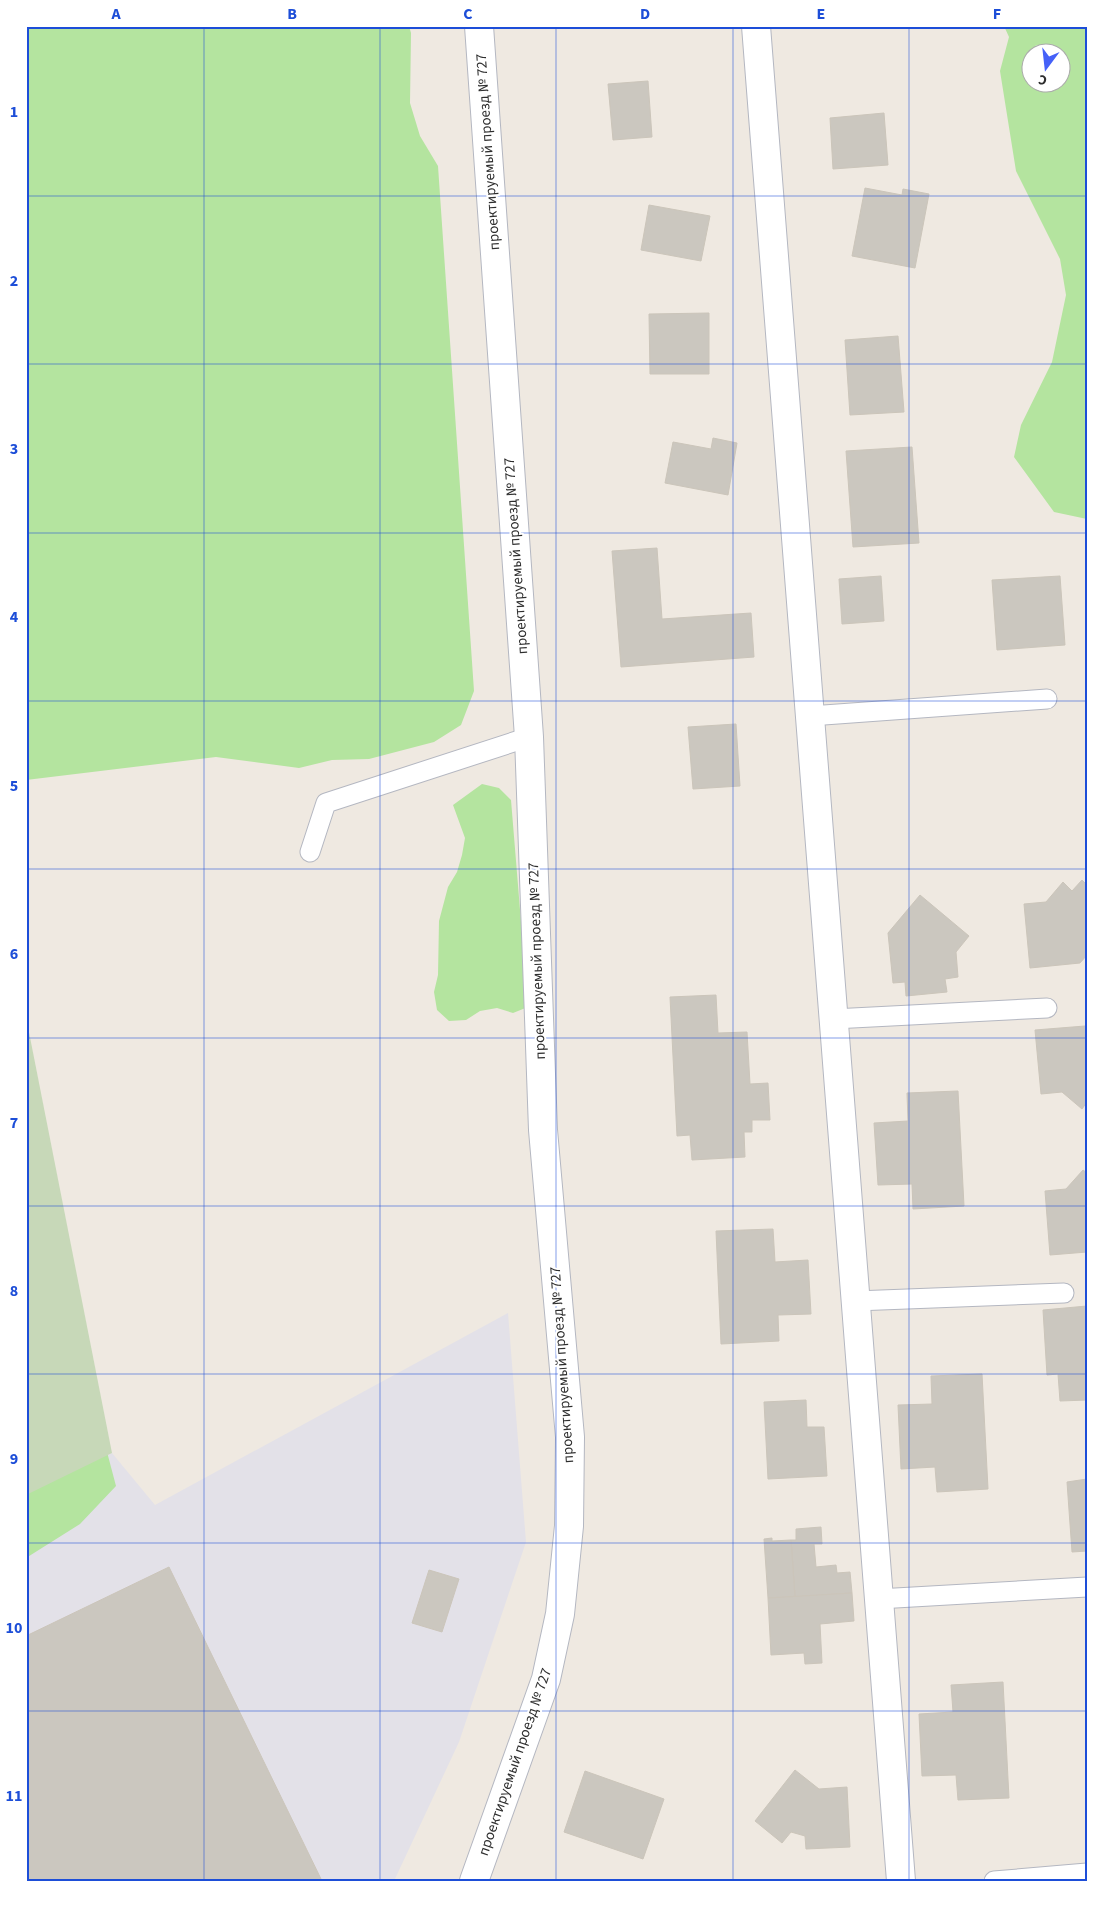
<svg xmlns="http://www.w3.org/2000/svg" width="1113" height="1907" viewBox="0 0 1113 1907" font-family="'Source Sans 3',sans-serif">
<rect width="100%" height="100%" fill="#efe9e1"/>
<!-- industrial -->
<path fill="#e3e1e8" d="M508 1313 526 1542 459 1742 394 1881H26V1495L112 1453 155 1505Z"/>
<!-- green -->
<g fill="#b4e49f" fill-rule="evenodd">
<path d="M26 26H374L375 29 378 26H409L411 33 410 103 420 136 438 166 474 691 461 725 434 742 369 759 332 760 299 768 216 757 26 780Z"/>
<path d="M1004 26H1087V519L1054 512 1014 457 1021 425 1052 362 1066 295 1060 259 1016 171 1000 71 1009 37ZM1030 52H1060V82H1030Z"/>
<path d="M482 784 499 788 511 800 528 1007 513 1013 497 1008 480 1011 466 1020 449 1021 437 1010 434 992 438 975 439 921 448 887 457 872 462 855 465 838 453 805Z"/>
<path d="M26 1058 102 1433 116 1486 80 1524 26 1558Z"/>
</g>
<!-- cemetery -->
<path fill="#c7d8b8" d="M26 1017 112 1453 26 1495Z"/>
<!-- building -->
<g fill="#cbc7bf" stroke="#cbc5ba">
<path d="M648 81 652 137 613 140 608 84Z"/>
<path d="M884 113 888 165 833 169 830 118Z"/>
<path d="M865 188 902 195 903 189 929 194 915 268 852 256Z"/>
<path d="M649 205 710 216 701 261 641 250Z"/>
<path d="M709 313V374H650L649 314Z"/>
<path d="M898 336 904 412 850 415 845 340Z"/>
<path d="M713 438 737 443 728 495 665 483 673 442 711 449Z"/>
<path d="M912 447 919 543 853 547 846 451Z"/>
<path d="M657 548 662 619 751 613 754 657 621 667 612 551Z"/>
<path d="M881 576 884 621 842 624 839 579Z"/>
<path d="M1060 576 1065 645 997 650 992 580Z"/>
<path d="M736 724 740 786 693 789 688 727Z"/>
<path d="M1082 880 1087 885V955L1080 963 1030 968 1024 904 1046 902 1063 882 1072 891Z"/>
<path d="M920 895 969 936 956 952 958 977 945 979 947 992 906 996 905 982 893 983 888 933Z"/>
<path d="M716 995 718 1033 747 1032 750 1084 768 1083 770 1120H752V1132H744L745 1157 692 1160 690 1135 677 1136 670 997Z"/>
<path d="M1085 1026 1087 1027V1102L1082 1109 1062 1092 1041 1094 1035 1030Z"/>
<path d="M958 1091 964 1206 913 1209 912 1184 878 1185 874 1123 908 1121 907 1093Z"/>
<path d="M1083 1170 1087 1173V1252L1050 1255 1045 1191 1066 1189Z"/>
<path d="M773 1229 775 1262 808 1260 811 1314 778 1315 779 1341 721 1344 716 1231Z"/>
<path d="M1087 1306V1400L1060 1401 1058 1374 1047 1375 1043 1310Z"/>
<path d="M982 1374 988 1489 937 1492 935 1467 901 1469 898 1405 932 1404 931 1376Z"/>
<path d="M806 1400 807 1427H824L827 1476 768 1479 764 1402Z"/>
<path d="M1087 1479V1551L1072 1552 1067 1482Z"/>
<path d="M821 1527 822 1544H814L816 1567 836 1565 837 1573 850 1572 852 1593 795 1597 791 1540H796V1529Z"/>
<path d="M772 1538V1541L791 1540 795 1597 768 1598 764 1539Z"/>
<path d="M169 1567 322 1881H26V1636Z"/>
<path d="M429 1570 459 1579 442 1632 412 1623Z"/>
<path d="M852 1593 854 1621 820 1624 822 1663 805 1664 804 1653 771 1655 768 1598Z"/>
<path d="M1003 1682 1009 1798 958 1800 956 1775 922 1776 919 1714 953 1712 951 1685Z"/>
<path d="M795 1770 819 1789 847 1787 850 1847 806 1849 805 1836 791 1832 782 1843 755 1821Z"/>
<path d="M585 1771 664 1799 643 1859 564 1832Z"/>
</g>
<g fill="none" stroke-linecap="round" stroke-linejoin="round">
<!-- lane casing -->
<g stroke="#b4b7c1" stroke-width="21">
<g id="lane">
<path d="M810 716 1047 699"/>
<path d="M310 852 326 803 529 737"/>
<path d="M833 1019 1047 1008"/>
<path d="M855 1301 1064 1293"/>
<path d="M878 1599 1087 1587"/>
<path d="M994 1881 1087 1873"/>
</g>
</g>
<!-- street casing -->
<g stroke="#b4b7c1" stroke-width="30">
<g id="street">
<path d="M756 26 901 1881"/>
<path d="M474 1881 546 1679 560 1614 569 1526 570 1437 543 1130 529 737 479 26"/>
</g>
</g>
<!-- lane -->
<use href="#lane" stroke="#fff" stroke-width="19"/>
<!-- street -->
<use href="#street" stroke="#fff" stroke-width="28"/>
</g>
<!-- grid -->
<path fill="none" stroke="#1d4ed8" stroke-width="1" stroke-opacity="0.55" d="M204 26V1881M380 26V1881M556 26V1881M733 26V1881M909 26V1881M26 196H1087M26 364H1087M26 533H1087M26 701H1087M26 869H1087M26 1038H1087M26 1206H1087M26 1374H1087M26 1543H1087M26 1711H1087"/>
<g text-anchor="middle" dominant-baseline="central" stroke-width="4" stroke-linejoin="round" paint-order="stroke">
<!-- street labels -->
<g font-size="15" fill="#2e2e2e" stroke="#fff">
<text transform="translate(488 152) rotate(-94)">проектируемый проезд № 727</text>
<text transform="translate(516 556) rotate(-94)">проектируемый проезд № 727</text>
<text transform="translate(537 961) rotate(-92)">проектируемый проезд № 727</text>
<text transform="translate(562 1365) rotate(-94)">проектируемый проезд № 727</text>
<text transform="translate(515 1762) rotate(-71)">проектируемый проезд № 727</text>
</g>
</g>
<!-- border -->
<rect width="1113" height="1907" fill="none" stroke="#ffffff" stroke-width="55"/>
<!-- north arrow -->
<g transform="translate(1046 68) rotate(195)"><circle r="24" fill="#ffffff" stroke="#ababab"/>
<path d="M0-4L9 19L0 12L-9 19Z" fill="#4561f8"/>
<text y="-8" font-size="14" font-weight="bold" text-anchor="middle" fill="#2e2e2e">С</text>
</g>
<rect x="28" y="28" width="1058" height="1852" fill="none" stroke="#1d4ed8" stroke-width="2"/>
<g font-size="16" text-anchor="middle" font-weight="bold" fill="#1d4ed8">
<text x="116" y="19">A</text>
<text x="292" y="19">B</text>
<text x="468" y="19">C</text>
<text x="645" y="19">D</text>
<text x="821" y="19">E</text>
<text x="997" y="19">F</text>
<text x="14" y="117">1</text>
<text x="14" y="286">2</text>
<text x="14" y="454">3</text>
<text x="14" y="622">4</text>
<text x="14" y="791">5</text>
<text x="14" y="959">6</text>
<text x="14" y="1128">7</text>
<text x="14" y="1296">8</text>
<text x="14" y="1464">9</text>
<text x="14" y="1633">10</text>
<text x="14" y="1801">11</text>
</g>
</svg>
